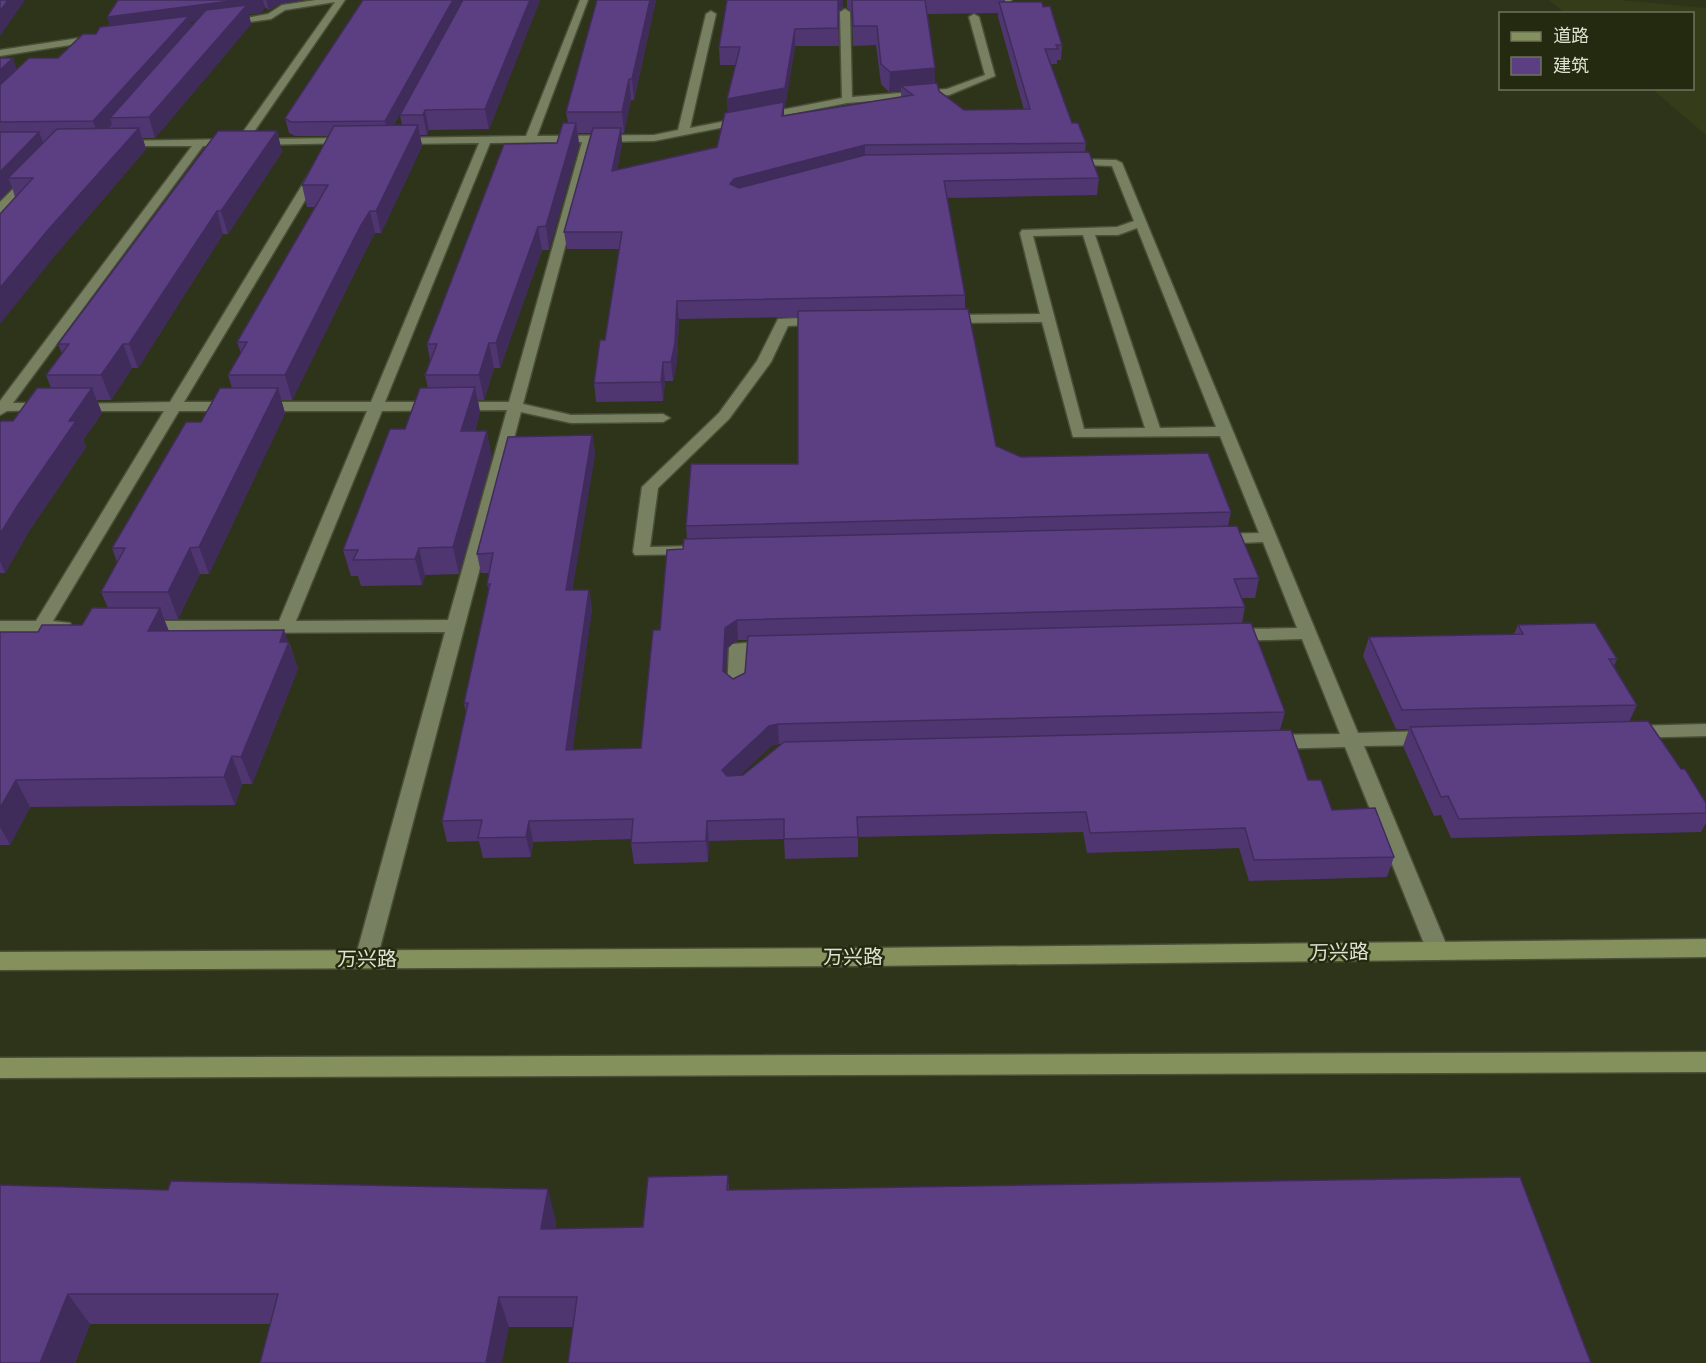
<svg xmlns="http://www.w3.org/2000/svg" width="1706" height="1363" viewBox="0 0 1706 1363" font-family="'Public Sans','Noto Sans SC',sans-serif">
<rect width="100%" height="100%" fill="#2e3419"/>
<!-- built -->
<path fill="#343c19" d="M1549 0H1620L1706 8V135L1652 89 1692 88V14L1565 13Z"/>
<g fill="none" stroke-linecap="round" stroke-linejoin="round">
<!-- minor casing -->
<g stroke="#4a4f38" stroke-width="3">
<g id="minor">
<path d="M316 0H345L249 139 350 138 355 141 354 143 203 146 13 403H46L51 404 53 407 51 410 7 411 0 415V401L192 146H120L116 145V141L238 139 335 2 285 10 271 19 228 25 223 22 268 14 282 5Z"/>
<path d="M580 0H588L537 136 654 135 678 130 706 14 711 11 716 14 690 128 842 98 840 12 845 9 850 12 852 97 947 89 985 75 969 17 974 14 979 17 995 76 949 95 847 103 654 141 593 142 523 404 571 415 663 414 670 418 663 422 571 423 521 412 377 959 374 965 366 968 358 965 355 959 445 632 143 633 134 627 143 621H279L367 411H179L53 621 70 623 73 627 70 631 0 633V621H36L164 411H77L72 410 70 407 72 404 170 402 310 172 316 169 322 172 184 402H371L479 143 397 144 392 141 397 138 526 136ZM582 142 509 402H385L490 143ZM507 410 448 620 296 621 382 411Z"/>
<path d="M980 0H1012C1005 5 987 5 980 0Z"/>
<path d="M99 35 104 38 102 40 0 56V50Z"/>
<path d="M1069 159 1116 160 1122 163 1358 733 1428 731 1435 733 1437 738 1435 743 1428 745 1364 746 1449 951 1446 957 1438 960 1430 957 1427 951 1345 747 1270 749 1263 747 1261 742 1263 737 1270 735 1340 734 1302 639 1232 641 1223 635 1232 629 1297 628 1263 542 1217 544 1209 539 1217 534 1259 533 1220 436 1073 437 1042 322 948 323 941 319 948 315 1040 314 1020 233 1022 230 1117 227 1134 221 1112 166 1065 164V160ZM1137 228 1216 427 1160 428 1095 235H1118ZM1083 235 1145 428 1084 429 1033 236Z"/>
<path d="M26 176 36 178 4 211 0 213V202Z"/>
<path d="M821 317 826 318V324L788 326 771 362 729 419 658 488 650 547 692 546 700 551 698 554 635 555 633 552 642 487 719 413 757 361 778 319Z"/>
<path d="M770 641 776 643 779 647 776 651 747 653 745 691 742 695H730L727 691 729 648 732 644Z"/>
<path d="M1706 724V736L1630 738 1623 737 1621 732 1623 727 1630 726Z"/>
</g>
</g>
<!-- major casing -->
<g stroke="#4a4f38" stroke-width="3">
<g id="major">
<path d="M1706 939V957L866 966 0 970V952L866 948Z"/>
<path d="M1706 1052V1072L0 1078V1058Z"/>
</g>
</g>
<!-- minor -->
<use href="#minor" fill="#788062" fill-rule="evenodd"/>
<!-- major -->
<use href="#major" fill="#85915d" fill-rule="evenodd"/>
</g>
<!-- wall -->
<g fill="#4f3670" fill-rule="evenodd">
<path d="M118 0H302L279 4 269 10 265 7 261 13 249 14 251 24 155 138H143L146 149 57 253 15 197 12 187 0 199V58L17 70 58 58 110 26ZM196 21 192 26 190 22Z"/>
<path d="M363 0H461V2L394 125H402L400 115 463 0H540L489 129 429 130 427 135H420L422 146 381 233H375L367 248 292 400H281L285 413 209 574H200L178 619H164L169 631 289 642 298 669 252 784H242L235 805 30 807 10 845H0V632H38L82 625 108 608 101 592 117 562 112 548 201 422 232 388 228 375 241 353 237 342 315 207H307L302 185 329 136H295L289 133 285 118Z"/>
<path d="M656 0 634 100H631L624 133H621L622 144 617 170 717 147 728 113 727 99 736 65H720L719 47 727 0H843V8L838 12 839 46H795L785 107H784V116L901 97V91L889 92 881 84 876 45 853 46 852 12 847 8V0H1005V2L1043 7 1062 45 1061 60H1057V64H1050L1072 123 1086 143 1085 152 1099 178 1097 195 947 198 965 295V309L996 446 1021 457 1231 512 1228 526 1259 578 1255 598H1242L1245 607 1242 623 1285 712 1280 730 1308 780 1332 810 1394 857 1387 877 1249 881 1239 848 1087 853 1083 832 858 837V857L785 859 784 839 709 841 708 862 634 864 631 843V839L533 842 531 857 483 858 479 841 447 842 442 821 466 714 464 703 489 591 487 584 489 573H481L477 554 592 435 595 454 572 590H589L592 609 572 750 641 748 660 630 687 539 686 526 798 464V317L679 319 677 361 673 381H665L663 401 596 402 594 383 605 340 619 249H567L564 232 591 133H578L579 144 549 250H542L500 368H494L484 400H478L480 412 475 431 492 456 459 574 425 575 422 585 361 586 358 576H351L343 550 405 429 428 388 425 375 430 360 427 344 557 143 568 123 566 112ZM998 13V17L1024 110H964L939 91 935 83 927 14ZM738 640H748L745 673 733 679 726 673 727 648ZM779 744H782L743 775 739 776 771 746Z"/>
<path d="M277 131 282 152 228 234H223L138 368H132L111 400H97L102 413 83 440 86 447 29 531 5 573H0V422L13 421 51 388 46 375 62 354 58 344Z"/>
<path d="M1518 625 1617 659 1614 666 1637 705 1629 722 1681 769 1706 803V823L1701 832 1451 838 1441 815 1434 816 1403 746 1409 729H1396L1363 656 1369 637 1514 634Z"/>
<path d="M728 1175 729 1190 573 1327H509L270 1324H90L75 1363H0V1185L556 1221 555 1229 643 1227Z"/>
</g>
<!-- shaded-wall -->
<g fill="#402c5b">
<path d="M8 0H25L0 36V11Z"/>
<path d="M238 0H263L265 7 261 13 249 14 251 24 155 138 149 117 237 16 190 22 193 32 110 118 112 124 99 139 93 121 112 33 107 17Z"/>
<path d="M266 0H302L279 4 269 10Z"/>
<path d="M453 0H461V2L388 136 385 121Z"/>
<path d="M530 0H540L489 129 485 109Z"/>
<path d="M650 0H656L634 100 632 79Z"/>
<path d="M838 0H843V8L838 12Z"/>
<path d="M795 29V46L785 107H784V118H728L727 99Z"/>
<path d="M13 58 19 76 0 94V70Z"/>
<path d="M935 68 934 88 901 86V91L889 92 890 72Z"/>
<path d="M629 79 631 100 624 133 622 112Z"/>
<path d="M425 110 429 130 427 135 423 115Z"/>
<path d="M576 123 579 144 549 250 546 226Z"/>
<path d="M418 125 422 146 381 233 376 211Z"/>
<path d="M139 128 146 149 57 253 0 324V288L48 230Z"/>
<path d="M621 128 622 144 614 187 612 171Z"/>
<path d="M277 131 282 152 228 234 221 211Z"/>
<path d="M39 132 46 150 8 178 12 187 0 199V172Z"/>
<path d="M865 145V161L731 200 730 184 734 179Z"/>
<path d="M217 211 223 234 138 368 129 344Z"/>
<path d="M370 211 375 233 367 248 292 400 285 375 361 225Z"/>
<path d="M538 227 542 250 500 368 496 343Z"/>
<path d="M677 301 679 319 677 361 673 381 671 362Z"/>
<path d="M489 343 494 368 484 400 479 375Z"/>
<path d="M123 344 132 368 111 400 101 375Z"/>
<path d="M663 362 665 381 663 401 661 382Z"/>
<path d="M475 387 480 412 467 457 461 431Z"/>
<path d="M92 388 102 413 83 440 86 447 29 531 5 573 0 561V534L69 421Z"/>
<path d="M278 388 285 413 209 574 199 547Z"/>
<path d="M487 431 492 456 459 574 453 547Z"/>
<path d="M592 435 595 454 569 610 566 590Z"/>
<path d="M190 548 200 574 178 619 168 592Z"/>
<path d="M419 548 425 575 422 585 415 559Z"/>
<path d="M589 590 592 609 570 770 566 750Z"/>
<path d="M160 608 170 635 148 631Z"/>
<path d="M737 620 738 640 727 648 725 691 723 671 725 628Z"/>
<path d="M284 630 298 669 252 784 241 757Z"/>
<path d="M778 724 779 744 771 746 724 790 722 770 769 726Z"/>
<path d="M232 756 242 784 235 805 224 777Z"/>
<path d="M16 780 30 807 10 845 0 827V808Z"/>
<path d="M529 821 533 842 531 857 526 837Z"/>
<path d="M707 821 709 841 708 862 706 841Z"/>
<path d="M548 1189 556 1221 550 1260 541 1229Z"/>
<path d="M68 1294 90 1324 75 1363H40Z"/>
<path d="M499 1297 509 1327 502 1363H486Z"/>
</g>
<!-- building -->
<g fill="#5c3f82" stroke="#402c5b" stroke-width="1.5">
<path d="M0 0H8L0 11Z"/>
<path d="M118 0H238L107 17Z"/>
<path d="M363 0H453L385 121 291 122 285 118Z"/>
<path d="M463 0H530L485 109 425 110 423 115H400Z"/>
<path d="M597 0H650L632 79H629L622 112H566Z"/>
<path d="M727 0H838V28L795 29 785 88 727 99 740 47H719Z"/>
<path d="M852 0H925L935 68 890 72 881 64 877 26H853Z"/>
<path d="M999 2H1042L1043 7 1050 6 1062 45H1056L1058 49H1045L1072 123H1078L1086 143 865 145 734 179 730 184 739 188 865 155 1089 152 1099 178 944 181 965 295 677 301 675 343 671 362H663L661 382 594 383 600 340H605L622 232H564L593 128H621L612 171 717 147 725 113 784 102 782 116 913 95 901 86 937 83 939 91 964 110 1030 109Z"/>
<path d="M247 5 149 117 110 118 206 10Z"/>
<path d="M189 16 93 121 0 122V85L29 58H58L83 34H96L100 27Z"/>
<path d="M0 58H13L0 70Z"/>
<path d="M563 123H576L546 226 538 227 496 343H489L479 375H425L437 344H427L504 144 557 143Z"/>
<path d="M418 125 376 211H370L361 225 285 375H228L247 342H237L328 185H302L334 126Z"/>
<path d="M139 128 48 230 0 288V214L33 178H8L57 129Z"/>
<path d="M218 131H277L221 211H217L129 344H123L101 375H46L69 344H58Z"/>
<path d="M0 132H39L0 172Z"/>
<path d="M968 309 996 446 1021 457 1208 453 1231 512 686 526 691 464H798V311Z"/>
<path d="M475 387 461 431H487L453 547 419 548 415 559 353 560 358 550H343L390 429H405L420 388Z"/>
<path d="M37 388H92L69 421H76L18 505 0 534V422L1 421H13Z"/>
<path d="M220 388H278L199 547 190 548 168 592H101L125 548H112L186 422H201Z"/>
<path d="M592 435 566 590H589L566 750 641 748 653 630H660L667 550 683 549 684 539 1237 526 1259 578 1234 579 1245 607 737 620 725 628 723 671 733 679 745 673 748 636 1251 623 1285 712 778 724 769 726 722 770 727 776 743 775 784 742 1291 730 1308 780H1321L1332 810 1375 808 1394 857 1254 860 1245 828 1090 833 1086 812 857 817 858 837 784 839V819L707 821 706 841 631 843 633 819 529 821 526 837 478 838 482 820 442 821 468 703H464L490 584H487L493 553 477 554 508 437Z"/>
<path d="M92 608H160L148 631 284 630 280 642H289L241 757 232 756 224 777 16 780 0 808V632H38L42 625H82Z"/>
<path d="M1595 623 1617 659H1609L1637 705 1402 710 1369 637 1523 634 1518 625Z"/>
<path d="M1648 721 1681 769H1685L1706 803V813L1459 819 1448 796 1441 797 1410 727Z"/>
<path d="M728 1175 727 1190 1520 1177 1591 1363H568L577 1297H499L486 1363H260L278 1294H68L40 1363H0V1185L168 1190 171 1181 548 1189 541 1229 643 1227 648 1177Z"/>
</g>
<g text-anchor="middle" dominant-baseline="central" stroke-width="5" stroke-linejoin="round" paint-order="stroke">
<!-- near-street labels -->
<g font-size="20" fill="#dde2d1" stroke="#242a0f">
<text transform="translate(1339 952) rotate(-1)">万兴路</text>
<text x="853" y="957">万兴路</text>
<text x="367" y="959">万兴路</text>
</g>
</g>
<!-- legend -->
<rect x="1499" y="12" width="195" height="78" fill="#242a0f" stroke="#6e745d" stroke-width="1.5"/>
<rect x="1511" y="32" width="30" height="9" fill="#85915d" stroke="#6e745d" stroke-width="1.5"/>
<text x="1553" y="42" font-size="18" fill="#dde2d1">道路</text>
<rect x="1511" y="57" width="30" height="18" fill="#5c3f82" stroke="#6e745d" stroke-width="1.5"/>
<text x="1553" y="72" font-size="18" fill="#dde2d1">建筑</text>
</svg>
